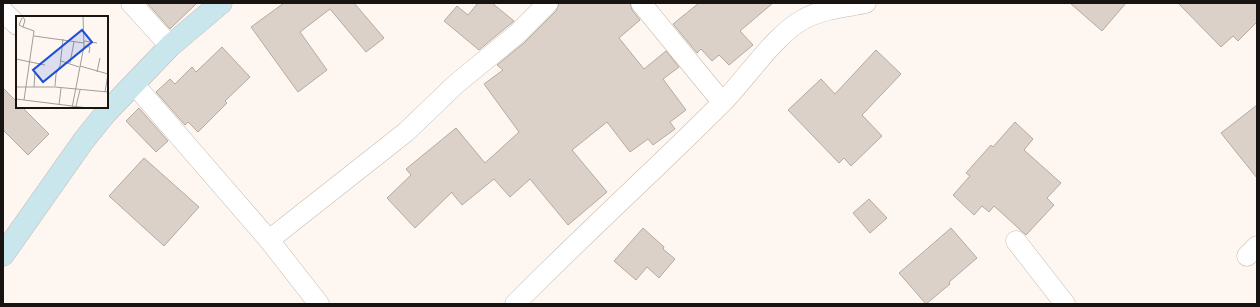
<svg xmlns="http://www.w3.org/2000/svg" width="1260" height="307" viewBox="0 0 1260 307" font-family="Jost,sans-serif">
<rect width="100%" height="100%" fill="#fef7f1"/>
<!-- building -->
<g fill="#dcd1c8" stroke="#b4aaa1">
<path d="M147 3H197L170 29Z"/>
<path d="M284 3H354L384 38 366 52 330 9 300 32 327 70 298 92 251 27Z"/>
<path d="M478 3H492L514 21 479 50 444 21 457 6 468 15Z"/>
<path d="M559 3H630L632 10 640 20 619 38 644 69 666 51 679 67 663 79 686 110 670 122 675 129 653 145 648 139 630 152 607 122 572 150 607 192 568 225 530 179 510 197 494 179 462 205 452 193V192L415 228 387 198 411 175 406 169 456 128 485 163 519 132 484 84 503 70 497 65 524 43 556 11Z"/>
<path d="M699 3H773L740 31 753 45 729 65 719 55 712 61 701 49 697 53 673 24Z"/>
<path d="M1070 3H1126L1102 31Z"/>
<path d="M1178 3H1257V22L1238 41 1233 36 1221 47Z"/>
<path d="M222 47 250 77 225 101 227 103 198 132 188 122 185 125 156 92 170 79 175 84 192 67 196 72Z"/>
<path d="M876 50 901 74 862 115 882 136 851 166 844 158 839 163 788 110 821 79 835 94Z"/>
<path d="M3 88 17 102V107H22L49 134 28 155 3 130Z"/>
<path d="M1257 105V178L1221 133Z"/>
<path d="M139 108 168 141 156 152 126 121Z"/>
<path d="M1015 122 1033 139 1024 150 1061 183 1047 198 1054 205 1026 235 994 206 989 212 982 206 974 215 953 195 970 176 966 173 991 145 993 147Z"/>
<path d="M144 158 199 207 164 246 109 196Z"/>
<path d="M869 199 887 218 870 233 853 213Z"/>
<path d="M643 228 664 247 663 249 675 259 659 278 647 267 636 280 614 261Z"/>
<path d="M951 228 977 258 949 282 950 284 926 304 899 273Z"/>
</g>
<g fill="none" stroke-linecap="round" stroke-linejoin="round">
<!-- street casing -->
<g stroke="#c5bbb1" stroke-width="21">
<g id="street">
<path d="M131 3 170 46"/>
<path d="M641 3 722 102"/>
<path d="M3 11 17 25"/>
<path d="M134 84 269 240 319 304"/>
<path d="M269 240 406 132 456 84 517 34 548 3"/>
<path d="M1016 241 1065 304"/>
<path d="M1247 256 1257 246"/>
<path d="M515 304C583 235 654 171 722 103 746 79 775 34 804 19 822 9 846 7 866 3"/>
</g>
</g>
<!-- secondary casing -->
<g stroke="#c5bbb1" stroke-width="23">
<path id="secondary" d="M3 255 84 140 105 114 170 46 221 3"/>
</g>
<!-- street -->
<use href="#street" stroke="#fff" stroke-width="20"/>
<!-- secondary -->
<use href="#secondary" stroke="#cae6ed" stroke-width="22"/>
</g>
<!-- overview -->
<g transform="translate(16 16)">
<rect width="92" height="92" fill="#fef7f1"/>
<path fill="none" stroke="#a29c97" stroke-width="1" d="M6 0 9 4 7 11 18 15 8 84M6 2 3 9 7 11M18 20 68 27M68 25 81 27M68 30 74 31 73 37M0 43 29 49M45 45 63 51M54 47 58 26M64 50 92 58M81 56 84 42M39 70 40 58 44 50 47 23M0 71H39L92 76M18 71 19 56M89 76 92 58M0 83 72 92M43 89 45 72M60 90 64 74M56 92 68 30 67 0"/>
<path fill="#1d4ed8" fill-opacity="0.15" stroke="#1d4ed8" stroke-width="2" d="M66 14 76 26 27 66 17 54Z"/>
<rect width="92" height="92" fill="none" stroke="#181411" stroke-width="2"/>
</g>
<!-- border -->
<rect width="1260" height="307" fill="none" stroke="#181411" stroke-width="8"/>
</svg>
